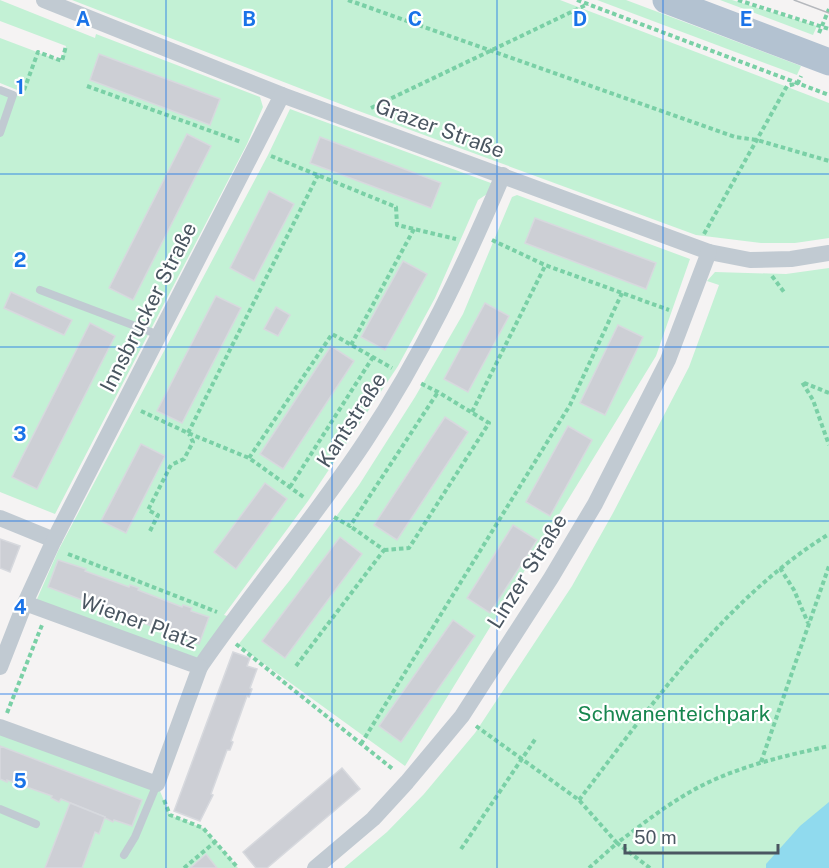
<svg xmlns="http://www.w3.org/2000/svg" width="829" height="868" viewBox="0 0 829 868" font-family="'Public Sans',sans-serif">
<rect width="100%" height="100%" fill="#f5f3f3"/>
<!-- green -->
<g fill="#c3f1d5">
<path d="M0 0 95 38 96 34 260 97 263 107 247 144 55 514 0 492V90L13 95 22 92 0 83V38L61 61 66 46 0 21Z"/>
<path d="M72 0H560L829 103V238L795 243H761L696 235 356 110Z"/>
<path d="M597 0H626L801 66 797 75Z"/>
<path d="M720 0H732L817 26 813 35Z"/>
<path d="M290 109 499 186 478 200 435 298 398 366 308 501 224 615 234 618 200 667 34 606 58 551 268 155Z"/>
<path d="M517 195 690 259 656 356 405 766 238 645 290 580 359 485 415 397 463 314 512 197Z"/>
<path d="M829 268V868H344L387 832 424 794 475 733 572 586 613 513 689 367 719 285 707 281 715 272 786 274Z"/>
<path d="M0 727 157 784 170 815 203 828 238 868H0Z"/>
</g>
<!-- water -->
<path fill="#90daee" d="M829 802V868H766V864L800 826Z"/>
<!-- building -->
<g fill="#cdcfd5" stroke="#d7d9de" stroke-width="1.5">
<path d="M99 54 220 99 210 125 90 80Z"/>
<path d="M187 134 211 146 133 300 109 288Z"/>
<path d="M320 137 441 183 431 208 310 163Z"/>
<path d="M269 191 294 204 254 281 230 268Z"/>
<path d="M535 218 656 263 646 289 525 243Z"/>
<path d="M403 261 427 274 385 350 361 337Z"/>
<path d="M11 292 72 320 64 335 4 308Z"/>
<path d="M216 296 241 308 182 423 157 411Z"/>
<path d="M485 303 509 316 468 392 444 379Z"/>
<path d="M276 307 290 315 278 336 264 329Z"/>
<path d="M90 323 115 336 37 489 12 477Z"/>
<path d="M618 325 643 337 605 415 580 403Z"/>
<path d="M331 346 354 361 283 469 260 454Z"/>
<path d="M445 417 468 432 397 540 374 525Z"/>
<path d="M568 426 592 440 550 516 526 502Z"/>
<path d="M141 444 165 456 126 533 101 521Z"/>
<path d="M265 483 287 499 236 569 214 552Z"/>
<path d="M513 525 537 540 490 613 467 598Z"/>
<path d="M340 537 362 554 285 658 262 641Z"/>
<path d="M0 539 20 546 10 572 0 568Z"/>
<path d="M58 560 86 569 85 571 129 587 130 585 139 588 138 590 182 607 183 605 192 608 191 611 209 617 199 644 48 587Z"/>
<path d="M453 620 475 636 401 742 379 726Z"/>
<path d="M233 652 250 658 247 666 257 669 250 688 252 689 249 697 247 696 231 741 233 742 230 750H227L211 794 213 795 200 821 174 811Z"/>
<path d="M0 746 142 800 132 826 114 820 113 822 105 818V817L61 799 59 802 51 798 52 796 7 780V782L0 779Z"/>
<path d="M342 768 360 789 267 868H256L243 852Z"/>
<path d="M70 803 105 817 99 834 95 832 82 868H45Z"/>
<path d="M206 854 217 868H190Z"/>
</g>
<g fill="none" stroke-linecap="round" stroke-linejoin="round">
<!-- path -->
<g stroke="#7ad0a6" stroke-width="4" stroke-dasharray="4.5 3" stroke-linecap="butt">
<path d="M348 0 735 137 757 140 829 161"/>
<path d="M577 0 829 95"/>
<path d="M738 0 829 29"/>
<path d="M819 33 829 9"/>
<path d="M87 86 241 142"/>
<path d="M24 90 38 52 62 61 66 46"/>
<path d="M371 108 588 4"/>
<path d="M271 156 396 207 397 225 456 239"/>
<path d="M704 234 787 86 798 83 801 76"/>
<path d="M492 240 545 265 669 310"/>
<path d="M772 276 784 292"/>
<path d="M351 345 414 229"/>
<path d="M829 393 802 382 813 400 829 445"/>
<path d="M141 411 188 433 249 458 305 498"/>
<path d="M472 412 545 266"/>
<path d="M188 433 318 175"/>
<path d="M249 458 332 334 392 368"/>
<path d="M290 487 373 357"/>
<path d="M334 517 350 526 438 392"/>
<path d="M150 531 158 515 148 510 171 465 184 459 193 442 189 434"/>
<path d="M384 550 409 548 489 423 438 392 420 383"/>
<path d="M68 554 217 612"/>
<path d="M780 568 794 590 808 623"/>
<path d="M236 644 394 770"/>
<path d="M296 666 384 550 350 526"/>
<path d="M7 713 42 625"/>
<path d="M476 726 579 800 617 843 589 868"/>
<path d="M361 744 570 405 622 293"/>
<path d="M761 762 829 566"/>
<path d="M164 800 170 815 203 828 238 868"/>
<path d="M579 800C653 704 724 599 829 534"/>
<path d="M461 849 536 738"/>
<path d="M184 868 215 842"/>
<path d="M650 868 617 843C639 827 661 809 685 795 729 768 780 757 829 746"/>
</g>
<!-- lane -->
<g stroke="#c1cad2" stroke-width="8">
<path d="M0 90 13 95 0 133"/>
<path d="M40 290 159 335"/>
<path d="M0 809 36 824"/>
<path d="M124 855 135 837 157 784"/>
</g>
<!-- street -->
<g stroke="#c1cad2" stroke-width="16">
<path d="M44 0 282 95 709 252 750 260 791 259 829 253"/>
<path d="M0 518 54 540"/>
<path d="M0 667 25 603 54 540 282 95"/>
<path d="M200 667C253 590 314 519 366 440 421 357 464 267 503 175"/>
<path d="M0 727 157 784 200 667 25 603"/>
<path d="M315 868 373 819 407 782 462 716 551 578 595 504 668 360 709 252"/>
</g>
<!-- primary -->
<path stroke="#b3c2d1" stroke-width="27" d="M666 0 829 62"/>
<!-- tram -->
<path stroke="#b5b8bd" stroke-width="1.5" d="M794 0 829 13"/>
</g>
<!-- grid -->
<path fill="none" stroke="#1a73e8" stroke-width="1.5" stroke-opacity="0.55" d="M166 0V868M332 0V868M497 0V868M663 0V868M0 174H829M0 347H829M0 521H829M0 694H829"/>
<g text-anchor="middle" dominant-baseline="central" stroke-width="4.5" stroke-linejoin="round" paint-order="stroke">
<!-- street labels -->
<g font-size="21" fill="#4a5661" stroke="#fff">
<text transform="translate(440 128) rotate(20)">Grazer Straße</text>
<text transform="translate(148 307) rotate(-63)">Innsbrucker Straße</text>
<text transform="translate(351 420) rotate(-57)">Kantstraße</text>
<text transform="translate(527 571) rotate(-58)">Linzer Straße</text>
<text transform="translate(139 621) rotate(20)">Wiener Platz</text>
</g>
<!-- park labels -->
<g font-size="21" fill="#17864f" stroke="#fff">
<text x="674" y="713">Schwanenteichpark</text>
</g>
</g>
<g font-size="20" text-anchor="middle" font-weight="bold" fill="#1a73e8" stroke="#fff" stroke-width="4.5" stroke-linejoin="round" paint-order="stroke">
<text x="83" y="26">A</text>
<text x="249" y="26">B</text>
<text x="415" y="26">C</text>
<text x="580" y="26">D</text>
<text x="746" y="26">E</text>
<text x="20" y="94">1</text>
<text x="20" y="267">2</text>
<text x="20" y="441">3</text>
<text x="20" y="614">4</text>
<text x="20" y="788">5</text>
</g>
<!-- scale -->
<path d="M625 844v9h153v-9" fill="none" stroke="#4a5661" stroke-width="3"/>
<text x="634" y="844" font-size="18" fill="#4a5661" stroke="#ffffff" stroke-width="4.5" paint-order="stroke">50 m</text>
</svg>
